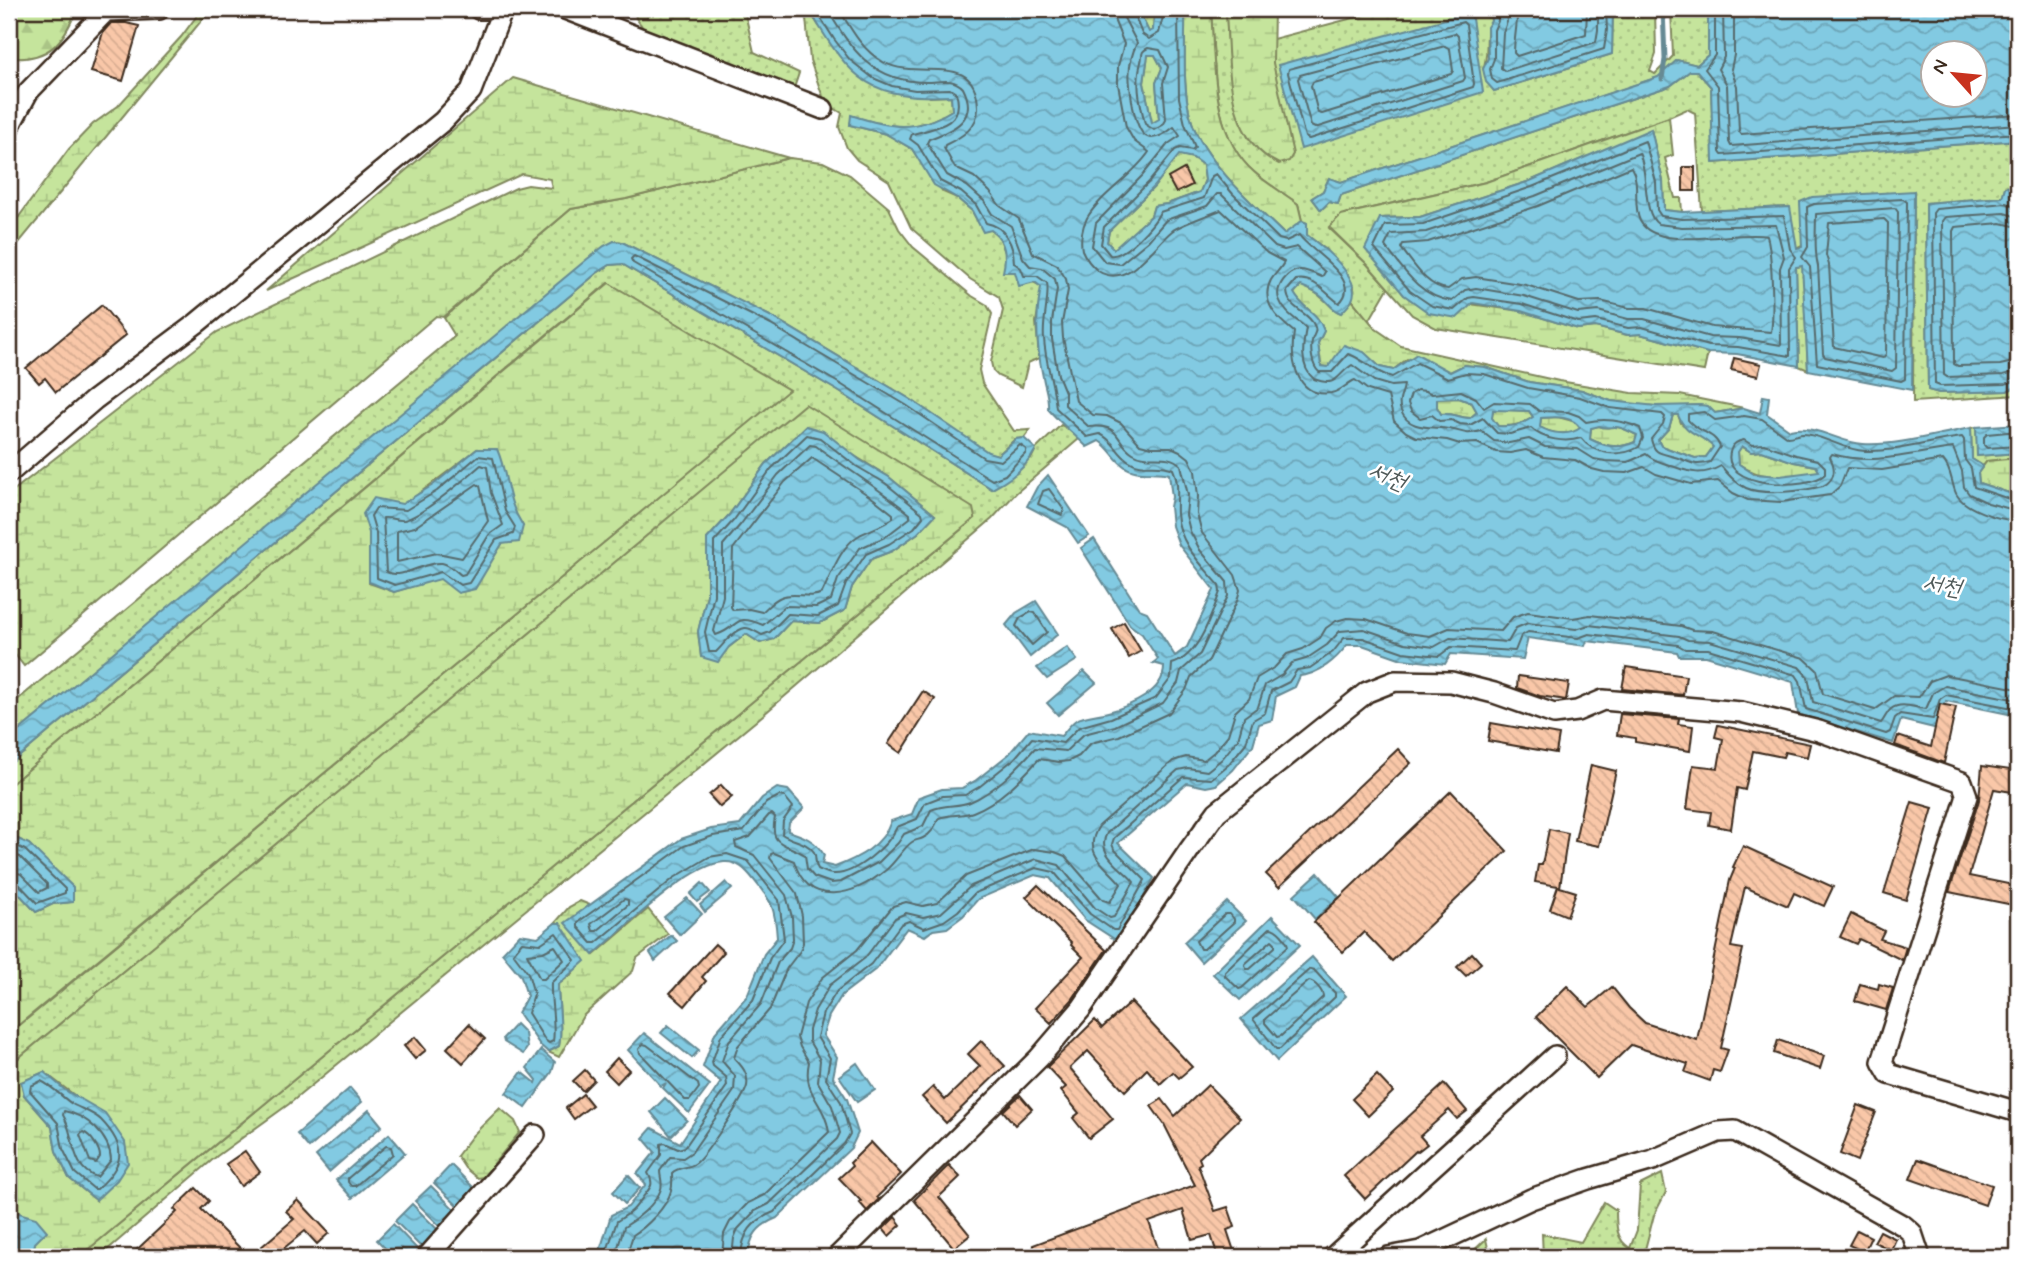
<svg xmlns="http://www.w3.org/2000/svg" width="2027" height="1266" viewBox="0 0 2027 1266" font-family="Mynerve,'Poor Story',sans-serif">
<defs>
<pattern id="grass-dots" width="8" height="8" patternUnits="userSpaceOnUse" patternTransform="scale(1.75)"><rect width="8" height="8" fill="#c5e49c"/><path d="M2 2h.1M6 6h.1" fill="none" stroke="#aac486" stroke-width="1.8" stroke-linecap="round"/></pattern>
<pattern id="forest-firs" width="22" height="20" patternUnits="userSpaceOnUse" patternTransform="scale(1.75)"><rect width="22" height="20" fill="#c5e49c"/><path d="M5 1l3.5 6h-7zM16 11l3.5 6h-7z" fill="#aac486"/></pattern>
<pattern id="wetland-marsh" width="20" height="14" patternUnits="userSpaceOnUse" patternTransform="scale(1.75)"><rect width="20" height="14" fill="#c5e49c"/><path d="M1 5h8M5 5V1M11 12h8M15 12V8" fill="none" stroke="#aac486"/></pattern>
<pattern id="water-waves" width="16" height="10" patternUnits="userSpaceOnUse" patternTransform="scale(1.75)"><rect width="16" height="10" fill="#82cae2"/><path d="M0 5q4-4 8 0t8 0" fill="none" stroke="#6ca4b7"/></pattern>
<pattern id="building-back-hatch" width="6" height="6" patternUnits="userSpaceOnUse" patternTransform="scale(1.75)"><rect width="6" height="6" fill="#f9c7a8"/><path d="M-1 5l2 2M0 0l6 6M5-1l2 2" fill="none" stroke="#d6ab90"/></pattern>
</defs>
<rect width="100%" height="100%" fill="#fff"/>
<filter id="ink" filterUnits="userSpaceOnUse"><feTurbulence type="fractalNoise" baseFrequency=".0143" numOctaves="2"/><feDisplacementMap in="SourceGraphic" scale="14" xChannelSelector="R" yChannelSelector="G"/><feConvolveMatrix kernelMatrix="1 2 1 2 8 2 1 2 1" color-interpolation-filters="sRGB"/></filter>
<g filter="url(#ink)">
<!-- grass -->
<g fill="url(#grass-dots)" stroke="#80875d" stroke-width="2">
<path d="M634 9H744L754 52 799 73 794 88 648 35 636 18Z"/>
<path d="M1211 9H1226C1229 54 1228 96 1248 137L1273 63V39L1387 9H1490L1491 22C1483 32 1490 53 1483 69L1494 91 1612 54 1613 9H1655L1656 54 1650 71 1655 74 1673 56 1671 9H1708V55L1697 65 1677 60 1659 77 1341 182 1329 178 1323 191 1312 198 1321 210 1329 202 1338 204 1341 195 1670 86 1690 71H1697L1711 87 1714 163 2018 140V186L2005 187 2003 197 1926 203 1928 390 1939 393 2007 391 2018 386V395L1913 402 1914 191 1796 248 1789 207 1702 211 1695 113 1687 109 1669 117 1486 182 1341 215 1329 228 1367 264 1388 288 1369 321 1352 300 1354 287 1325 249 1307 235V223L1302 221 1298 204C1284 193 1267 184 1254 172 1210 134 1215 61 1211 9Z"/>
<path d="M812 15 819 26 930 97 951 96 952 110C915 133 891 128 852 116L850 125 886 134 912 149 943 192 957 198 972 211 977 220 999 236 1007 258 1015 272 1042 287 1036 322 1039 358 1028 363 1022 387 998 376 993 371 991 362 1003 310 999 297 970 279 911 228 889 181 857 160 847 148 839 127 842 113 825 103 810 60 806 18Z"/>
<path d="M1179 154 1193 158 1203 165 1205 180 1200 192 1167 204 1154 206 1151 216 1114 250 1107 242 1109 231 1154 187Z"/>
<path d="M789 158 823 162 850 175 889 208 899 229 913 247 972 296 987 305 992 314 979 370 982 383 1014 431 1030 430 1024 438 1015 439 998 455 988 453 910 399 774 318 622 242 614 241 9 739V707L455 336 444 318 571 209 626 199Z"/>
<path d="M622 264 838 391 992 489 1032 457 1036 449 1061 425 1069 429 1079 439 1016 493 992 519 756 721 289 1104 217 1156 99 1257H79L975 518 805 405 9 1066V1034L788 390 608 283 9 786V765L597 273 610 265Z"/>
<path d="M1803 266 1808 370 1799 366 1796 267Z"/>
<path d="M1976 427 1978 456 2018 453V458L1987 461 1983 466 1972 459 1971 428Z"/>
<path d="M1662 1174 1666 1192 1654 1215 1643 1257H1543L1542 1234 1581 1242 1604 1202 1616 1210C1616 1225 1616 1240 1630 1248L1637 1230 1640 1185Z"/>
<path d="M1486 1239 1490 1257H1465L1468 1256Z"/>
</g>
<!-- forest -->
<path fill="url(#forest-firs)" stroke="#80875d" stroke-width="2" d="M9 9H77C63 43 49 61 9 58Z"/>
<!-- wetland -->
<g fill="url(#wetland-marsh)" stroke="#80875d" stroke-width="2" fill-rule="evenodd">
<path d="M202 9H211L9 255V230L69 149 93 124 118 106 181 37Z"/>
<path d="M1138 9H1160L1154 16 1153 30 1149 33Z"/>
<path d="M1185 9H1211C1215 61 1210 134 1254 172 1267 184 1284 193 1298 204L1302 221 1285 235C1255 206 1205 162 1192 122 1181 89 1186 44 1185 9Z"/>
<path d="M1241 9H1274L1273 63 1293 154 1289 161 1279 164C1224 139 1230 64 1226 13L1241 12Z"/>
<path d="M1148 54 1155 55 1162 68 1156 83 1159 120 1152 124 1144 83Z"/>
<path d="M513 78 789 158 626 199 571 209 444 317 436 316 24 666 9 647V494L217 332 516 188 528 185 552 188 550 179 522 174 266 291Z"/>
<path d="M1669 117 1673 155 1665 158 1675 198H1681L1682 212 1664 210 1663 181 1651 130 1530 181 1420 217 1380 218 1392 278 1404 295 1521 311 1578 329 1595 327 1627 335 1640 334 1708 353 1704 371 1436 328 1412 315 1367 264 1329 227 1341 215 1486 182Z"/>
<path d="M609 283 789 390 9 1033V883L36 912 53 904 72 902 49 865 29 844 9 835V786ZM477 449 507 489 512 509 523 526 502 544 489 563 394 592 369 583V533C404 503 441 478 477 449Z"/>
<path d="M1300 285C1309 289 1316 292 1322 298 1330 304 1332 310 1341 313L1352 300 1376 329 1401 346 1559 381 1632 393 1680 395 1744 408 1715 413 1700 405 1670 407 1640 405 1611 401 1582 390 1529 382 1485 367 1464 365 1450 372 1407 359 1393 370 1380 367 1363 352 1328 367 1321 366 1318 343 1324 331C1317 310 1304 311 1294 294Z"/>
<path d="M1459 398 1472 403 1477 412 1470 418C1459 418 1453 412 1441 414L1437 407V399Z"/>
<path d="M805 404 973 508 975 518 79 1257H32L35 1243 18 1211 9 1210V1066ZM806 426 889 477 935 515 918 533 892 551 871 559 852 587 845 610 820 623 791 621 774 639 760 643 746 634 729 647 701 657 698 632 707 595V539L729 515 766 464ZM44 1072 82 1101 96 1200 69 1178 56 1151 52 1127 24 1095 21 1082Z"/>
<path d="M1493 409 1529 411 1533 417C1522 425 1511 427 1498 426L1492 418Z"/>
<path d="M1673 415H1678L1681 423 1714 446 1706 457 1695 458 1661 446 1658 440 1669 428Z"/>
<path d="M1558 417 1576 422 1581 429C1570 436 1552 434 1540 427L1541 418Z"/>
<path d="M1599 426C1606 429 1608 427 1615 427 1623 427 1630 432 1637 435L1635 442C1620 449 1605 447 1590 439L1591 428Z"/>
<path d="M1741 446 1751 452 1762 451 1794 462 1816 466 1820 472C1793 476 1762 482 1739 464L1738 451Z"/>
<path d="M2018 458V496L1979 483 1978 473 1987 461Z"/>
<path d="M580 901 590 905 566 923 594 955 648 909 668 934 637 958 633 971 583 1016 559 1057 548 1052 559 1046C563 1027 558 1005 558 985L573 973 560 923H555L569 907Z"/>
<path d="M500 1108 515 1121 520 1132 483 1177 477 1178 465 1168 457 1156 472 1136Z"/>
</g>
<!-- water -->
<g fill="url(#water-waves)" stroke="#668a94" stroke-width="2" fill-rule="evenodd">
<path d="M809 9H1138L1149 32 1153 30 1154 16 1160 9H1185C1186 44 1181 89 1192 122 1205 162 1255 206 1284 234L1302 221 1307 223V235C1323 247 1363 278 1352 300 1350 305 1344 310 1341 313 1332 310 1330 304 1323 298 1316 292 1309 289 1301 286L1294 293C1304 311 1317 310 1324 331L1318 343 1321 366 1328 367 1344 345 1364 352 1380 367 1393 370 1417 354 1450 372 1464 365 1485 367 1529 382 1582 390 1611 401 1656 406 1700 405 1708 406 1715 413 1744 408 1760 413 1763 396 1769 397 1767 414 1790 430C1817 424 1837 442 1863 444 1898 446 1937 434 1971 428L1972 459 1983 466 1978 473 1979 483 2018 496V716L1946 701 1938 729 1901 720 1893 743 1798 714 1793 682 1706 656H1679L1677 652 1587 641 1585 646 1528 638 1523 659 1451 654 1445 664 1402 659 1362 645H1347C1336 660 1319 674 1300 676L1295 687 1276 696 1272 720 1259 724 1253 745 1233 770 1216 785 1206 787 1187 783 1118 843 1154 878 1119 942 1085 920 1050 878 1035 875 978 899 963 916 947 928 933 930 925 936 907 928 876 969 842 995 829 1016 823 1035 837 1057 833 1077 847 1099 858 1133 851 1148 777 1218C757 1226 750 1236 748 1257H598L611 1215 628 1207 646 1184 637 1174 655 1152 643 1138 652 1128 680 1143 721 1082 703 1067 715 1033 747 996 764 954 777 938C775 908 773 903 754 880 746 870 738 861 724 862 689 864 622 931 593 955L565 923 681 839 711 829 740 825 762 798 777 788 788 790 804 808 789 823 788 831C804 836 815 840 824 855L822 864 835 867C858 858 883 846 891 821L912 814 919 797 942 789 962 788 975 781 1009 754 1029 730 1061 736C1066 731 1070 724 1076 720 1086 715 1098 715 1108 712 1130 706 1165 692 1164 666L1153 663 1158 659 1142 634 1130 625 1081 548 1094 539 1139 609 1147 612 1175 656 1187 647 1214 590 1179 545 1172 526 1170 507 1172 497 1169 474C1155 470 1136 476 1124 466 1114 459 1110 448 1099 441L1087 447C1074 434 1060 423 1048 409 1049 396 1045 389 1043 377 1036 346 1035 318 1041 287L1035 282 1019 286 1015 272H1003C1007 256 1005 240 991 230L983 232 972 211 957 198 934 185 912 149 886 134 850 125 851 115C890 128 915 133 952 110L951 96C872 100 851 81 813 16L806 18ZM1148 55H1155L1162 68 1156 83 1159 119 1152 123 1144 83ZM1179 155 1193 158 1203 165 1205 180 1200 192 1167 204 1154 206 1151 216 1114 249 1107 242 1109 231 1154 187ZM1459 398 1472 403 1477 412 1470 418C1459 418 1452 412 1441 414L1437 407V399ZM1493 410 1529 411 1533 417C1522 425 1512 427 1498 426L1492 418ZM1673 415H1678C1686 435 1700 433 1713 447L1706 457 1695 458 1661 446 1658 440 1669 428ZM1541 418C1555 417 1572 415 1580 428 1570 436 1552 434 1540 427ZM1599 426C1606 429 1608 427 1615 427 1623 427 1630 432 1637 435L1635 442C1620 449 1605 447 1590 439L1591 428ZM1742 446 1751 452 1762 451 1794 462 1816 466 1819 471 1780 476 1754 474 1739 464 1738 452Z"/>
<path d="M1490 9H1613L1612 54 1494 91 1486 82 1483 69 1488 58 1487 27 1491 21Z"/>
<path d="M1708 9H2018V140L1713 163 1711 87 1697 71H1690L1670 86 1341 195 1338 204 1329 202 1321 210 1312 198 1323 191 1329 178 1341 182 1658 77 1677 60 1697 65 1708 55ZM1932 52H1974V94H1932Z"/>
<path d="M1471 12 1483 92 1301 149 1278 65Z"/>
<path d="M1651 129 1663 181 1664 210 1682 212 1790 207 1797 248 1802 247 1800 202 1812 197 1914 191 1912 390 1808 370 1802 266 1796 267 1799 366 1737 354 1708 353 1640 334 1628 335 1595 327 1578 329 1521 311 1473 303 1457 318 1429 313 1404 295 1365 249 1380 218 1420 217 1530 181Z"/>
<path d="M2018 186V192L2011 193 2012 198 2018 203V386L2007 391 1939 393 1928 390 1926 203 2002 197 2005 187Z"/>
<path d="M614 241 622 242 774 318 910 399 988 452 998 455 1016 439 1024 438 1036 449C1027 467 1010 480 992 489L838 391 622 264 610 265 597 273 9 765V739L586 260 604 246Z"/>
<path d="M2018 424V453L1977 456 1976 427Z"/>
<path d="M806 426 823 431 860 460 889 477 935 515 918 533 892 551 871 559 852 587 845 610 820 623 791 621 774 639 760 643 746 634 729 647 718 662 701 657 698 631 707 595V539L729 515 766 464Z"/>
<path d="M477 449H497C509 477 505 498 523 526L519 542 502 544 475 589 458 593 440 579 394 592 369 582V533L363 514 374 498 402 504 433 485Z"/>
<path d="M1048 475 1089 536 1078 543 1067 527 1027 506 1037 487Z"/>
<path d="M1036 601 1058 634 1030 657 1006 625 1016 613Z"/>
<path d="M1067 647 1077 660 1047 679 1037 668Z"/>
<path d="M1084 671 1096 683 1058 715 1047 703Z"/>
<path d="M9 835 29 844 73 887V902L53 904 36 912 9 883Z"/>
<path d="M1318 873 1339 897 1315 919 1294 895Z"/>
<path d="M726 882 732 889 705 912 700 905Z"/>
<path d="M702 883 710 892 697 902 690 894Z"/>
<path d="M687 898 702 914 680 935 664 917Z"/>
<path d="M1227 902 1246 921 1201 962 1184 942Z"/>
<path d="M1272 916 1300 945 1240 1000 1213 974Z"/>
<path d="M555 923H560L585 961 558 985C558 1005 563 1027 559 1046L548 1052 540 1045 518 1013 527 996 521 976 502 953 520 934 538 937Z"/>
<path d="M671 935 677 941 655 961 650 953Z"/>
<path d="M1312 957 1346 996 1277 1061 1241 1019Z"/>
<path d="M516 1024 525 1033 527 1048 523 1054 504 1042 503 1038Z"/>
<path d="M668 1025 699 1050 692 1058 661 1033Z"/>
<path d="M644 1033 710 1085 689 1113 663 1088 666 1083 661 1086 628 1050Z"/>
<path d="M541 1050 555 1062 552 1072 526 1108 506 1093 522 1072 536 1083 537 1080 527 1068Z"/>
<path d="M857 1063 875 1090 857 1102 839 1076Z"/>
<path d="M44 1072 65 1090 105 1113 125 1142 128 1163 117 1180 96 1200 69 1178 56 1151 52 1127 24 1095 21 1082Z"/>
<path d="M350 1088 362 1102 309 1148 297 1134Z"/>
<path d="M665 1098 687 1120 671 1136 651 1112Z"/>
<path d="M369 1110 382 1126 329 1172 316 1156Z"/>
<path d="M389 1134 405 1153 352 1198 336 1180Z"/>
<path d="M451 1165 478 1192 461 1209 434 1183Z"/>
<path d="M628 1175 640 1188 625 1204 613 1192Z"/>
<path d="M431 1186 457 1212 442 1228 415 1201Z"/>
<path d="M412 1204 439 1231 422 1248 395 1221Z"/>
<path d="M9 1210 36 1218 47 1231 35 1243 32 1257H9Z"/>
<path d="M393 1224 419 1251 413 1257H394L377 1240Z"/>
</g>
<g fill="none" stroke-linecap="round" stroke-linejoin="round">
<!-- shore -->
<g stroke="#576a6c" stroke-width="2">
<path d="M1113 9 1115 22 1124 44 1118 66V84L1126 127 1134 141 1149 152C1133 176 1100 195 1087 218 1082 227 1080 240 1082 250 1085 257 1092 266 1098 271 1128 290 1153 246 1172 231 1179 225 1211 214 1221 210L1267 253 1284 262C1281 269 1275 273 1271 280 1259 302 1279 320 1294 332 1290 358 1295 398 1331 393 1342 391 1347 383 1355 380L1368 390 1388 396 1394 421 1406 432 1416 437 1447 440 1460 444 1477 443 1496 452 1510 453 1526 450 1543 457 1575 460 1592 469 1604 472 1627 473 1644 467 1656 474 1691 484 1718 481 1733 493 1748 500 1781 502 1830 495 1840 486 1847 468 1882 470 1943 460C1951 469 1951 480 1955 491 1961 509 2000 520 2018 521"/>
<path d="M1123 9 1124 18 1137 43C1126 65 1129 84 1133 107 1139 136 1147 149 1174 127L1180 136 1168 144 1142 176 1096 223 1092 246 1105 262 1120 264 1148 241 1166 220 1207 206 1217 194H1221L1275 247 1284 250 1297 247 1325 272 1322 277C1315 274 1307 270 1300 270 1287 271 1275 287 1279 299 1284 313 1296 319 1306 328 1303 344 1299 367 1314 379 1338 388 1336 375 1352 365L1374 381 1391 386 1404 385C1403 394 1397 400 1401 411 1409 431 1432 426 1449 429 1463 431 1464 436 1481 431L1494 441 1509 443 1529 439 1545 447 1578 449 1594 459 1605 461 1628 462 1646 454C1655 462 1662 462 1672 466 1691 473 1703 476 1721 466 1728 474 1735 483 1746 488 1764 496 1804 491 1823 486 1836 479 1836 469 1830 457L1832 454C1873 466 1913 453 1953 448L1962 471 1964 487 1969 494 1988 503 2018 511"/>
<path d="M1132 9 1142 34 1149 39 1159 33 1165 9"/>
<path d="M1178 9 1179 98 1185 124 1195 147 1192 150 1180 148 1175 150 1149 182 1104 227 1101 244 1110 255C1124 258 1154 225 1160 212L1204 198 1212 176 1216 174 1233 194 1279 239 1286 241 1299 235C1310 252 1365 280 1339 303 1327 295 1314 276 1296 280L1287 291C1288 310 1308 311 1314 325 1318 332 1313 334 1312 341 1310 350 1312 366 1319 372H1332L1348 354C1365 359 1374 373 1392 377L1417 363 1448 378 1466 373 1484 374 1528 388 1580 397 1610 408 1662 414 1665 417 1663 424 1651 439C1654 453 1659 453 1671 456 1688 459 1690 468 1710 462L1720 447C1715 432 1697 432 1688 420V414L1704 412 1715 420 1744 416 1762 419 1787 437C1793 437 1798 434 1803 434 1822 434 1842 450 1865 451 1898 452 1930 441 1962 437L1964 440 1965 460 1971 468 1974 487 2018 502"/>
<path d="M1497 9 1498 21 1494 30V59L1490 69 1492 79 1497 83 1604 49 1607 30 1606 9"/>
<path d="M1506 9 1507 22 1503 33 1501 68 1505 71 1596 42 1598 30V9"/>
<path d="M1517 9C1518 24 1514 37 1514 53L1517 56 1586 34 1587 9"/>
<path d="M1715 9V55L1705 69 1718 86 1720 152 1722 155 2018 133"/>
<path d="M1723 9 1724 57 1718 69 1727 85 1729 142 1731 146 2018 124"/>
<path d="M1734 9V55L1731 69 1737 86 1739 131 1741 134 2018 114"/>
<path d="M1463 22 1466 25 1474 84 1473 87 1309 139 1305 137 1288 73 1289 69Z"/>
<path d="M1455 33 1458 36 1465 78 1463 81 1315 128 1311 126 1298 79 1300 75Z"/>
<path d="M1445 46 1450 49 1453 71 1451 74 1322 114 1318 113 1311 86 1313 82Z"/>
<path d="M1148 48 1160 50 1168 67 1163 83 1166 120 1163 125 1154 130 1145 124C1140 102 1135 84 1141 62 1143 54 1140 52 1148 48Z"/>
<path d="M1645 141 1656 182 1657 210 1661 216 1682 219 1784 216 1790 249 1796 257 1789 268 1790 356 1738 347 1709 346 1642 327 1628 328 1596 320 1578 322 1522 304 1474 297 1468 298 1454 310 1432 306 1410 291 1374 248 1385 225 1423 224 1532 187Z"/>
<path d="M1639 153C1649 173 1642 213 1658 224L1682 227 1776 225 1784 257 1780 268 1781 345 1739 338 1710 337 1644 319H1628L1598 311 1578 313 1524 296 1476 288 1465 290 1452 301C1420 297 1403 269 1385 246L1391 234 1426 232 1535 196Z"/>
<path d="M1631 167C1641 183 1632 204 1640 221 1657 253 1737 230 1767 236 1772 252 1774 316 1771 332L1712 327 1646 308H1629L1600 301 1579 302 1526 285 1476 277 1462 279 1448 289C1426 287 1414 264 1401 248L1403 244 1428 242 1538 206Z"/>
<path d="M1903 199 1907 202 1905 379 1901 381 1817 364 1810 267 1802 257 1808 247 1807 207 1814 204Z"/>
<path d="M1895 208 1898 212 1896 368 1892 371 1825 357 1823 354 1818 266C1814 251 1816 231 1816 214Z"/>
<path d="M2018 208 2006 203 1936 209 1933 213 1935 384 1940 386 2005 384 2018 380"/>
<path d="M2018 217 2004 213 1945 217 1942 221 1944 375 1947 377 2003 375 2018 371"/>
<path d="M1884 219 1888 223 1886 354 1883 358 1834 347 1829 265 1826 255 1829 223Z"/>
<path d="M2018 227 2001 223 1955 227 1953 231 1954 364 1958 366 2000 365 2018 361"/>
<path d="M634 256 771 325 906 405 984 458 1001 461 1020 445 1026 449V453L1005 475 992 480 842 385 633 263 631 259Z"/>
<path d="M1417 390 1426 391 1432 394 1461 391 1476 398 1484 408 1494 402 1530 404 1539 411 1568 412 1579 416 1586 422C1604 418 1622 420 1640 428L1643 438 1639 447C1621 457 1594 456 1581 438 1566 443 1543 440 1531 428L1510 434 1497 433 1483 418 1470 425 1460 424 1451 420 1439 421 1432 415 1420 418 1411 411 1408 403 1411 394Z"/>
<path d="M2018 431 1987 434 1984 437V445L1987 448 2018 446"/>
<path d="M807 435 820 438 856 466 885 483 922 513 923 517 914 528 889 544 866 554 846 584 838 606 818 616 788 614 770 632 762 635C757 633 750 627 745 628 734 630 723 645 716 652H709L705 632 714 595V542L734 520 771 469Z"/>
<path d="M1744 440 1752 445 1764 444 1796 455 1818 460 1825 467V474C1811 490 1716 489 1731 449 1733 443 1738 441 1744 440Z"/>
<path d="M810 445 816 446C847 469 880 489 910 514V518L885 537 860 548 838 579 831 600 816 607 785 606 763 625C732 612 741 627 716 635L714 631 723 596V545L741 524 778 475Z"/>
<path d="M478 456 493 458 505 511 515 527 513 534 496 540 469 583 460 585 441 572 395 585 377 578 376 533 371 516 376 508 406 510 437 491Z"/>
<path d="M812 458 874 499 893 514V518C882 527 870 529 858 536 840 547 831 575 822 593 809 600 794 591 781 597 773 600 768 607 762 612L749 609 733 610 731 607 733 549 785 482Z"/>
<path d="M481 465 487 467 491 493 503 525 489 535 465 574 461 575C456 571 449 564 442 563 423 561 404 580 386 572L383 518C390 517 397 521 404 520 423 516 466 478 481 465Z"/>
<path d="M477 484 480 486 488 521 462 558 437 553 397 562V531L415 527Z"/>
<path d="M1049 489 1064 510 1062 515 1038 504 1043 491Z"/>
<path d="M1031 612 1035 613 1047 632 1032 645 1016 626 1020 618Z"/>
<path d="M9 842 25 850 65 889V893L37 903 16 881 9 879"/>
<path d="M9 852 20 857 47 884V888L39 892 21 874 9 870"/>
<path d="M624 899 628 900V905L597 931H593L591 924Z"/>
<path d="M1225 914H1230L1234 919V922L1204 949H1200L1196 941Z"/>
<path d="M1270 928C1277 928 1287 940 1288 946L1242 988 1239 989 1225 976V972Z"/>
<path d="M556 933 575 960 551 983C550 1000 556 1027 553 1041L549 1043 545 1040 528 1013 534 994 528 973 513 953 522 942 540 944Z"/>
<path d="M1272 940 1275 943V947L1250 969H1246L1245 964Z"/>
<path d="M555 946 564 960 544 979H540L527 954 543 952Z"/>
<path d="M1310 969 1314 970 1335 993V997L1280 1049H1276L1253 1019Z"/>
<path d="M1309 981C1315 982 1323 991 1323 997L1281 1036 1277 1037 1265 1023V1019Z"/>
<path d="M643 1044 647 1045 698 1084 699 1088 690 1100H685L640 1053 639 1049Z"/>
<path d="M41 1081C52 1086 62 1097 72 1104 81 1109 94 1113 101 1120 128 1148 124 1165 97 1189H94L75 1173 63 1149 58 1123 30 1091 31 1086Z"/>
<path d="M64 1111C86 1115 110 1136 111 1160L97 1177C70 1169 75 1134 63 1115Z"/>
<path d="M83 1132C91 1135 100 1149 100 1157L96 1163 90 1161 80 1135Z"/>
<path d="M386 1146 391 1147 393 1154 355 1186H351L348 1182V1178Z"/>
<path d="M605 1257 617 1221C633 1211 632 1212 643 1197 650 1187 655 1186 648 1173L661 1155V1144L665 1143 678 1149 685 1147 727 1086 726 1077 713 1066 712 1062 721 1036 753 1000 770 958 784 939 779 900 748 861 727 854 709 857 674 878 596 943H592L578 927V922L684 846 713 836 744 831 766 803 779 796 785 797 793 807 783 821 782 834C791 841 807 841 814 852 817 858 814 863 818 869 823 871 829 875 835 874 856 874 889 845 897 827L917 819 925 803 943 796 965 795 979 787 1014 759 1032 738 1063 743 1079 727 1111 718 1156 698 1171 678 1172 664C1199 656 1211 616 1220 592L1219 585C1201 564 1179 544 1177 514 1176 499 1180 483 1173 469 1160 462 1142 470 1129 461 1117 454 1114 440 1100 434L1087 437 1056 408C1054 384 1045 362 1044 338 1042 321 1050 297 1047 283L1037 276H1024L1021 268 1014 263C1014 245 1005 226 986 223L976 205 961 192 940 181 918 145 910 139 912 134C936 128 966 124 956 93L950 89 915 90 892 86 873 78 850 60 834 39 815 9"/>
<path d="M615 1257 624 1227C636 1220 656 1204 661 1189 663 1183 660 1177 660 1171L670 1157 683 1158 692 1152 734 1091 735 1076 722 1061 729 1041 761 1004 778 962 790 948 793 939 792 917 786 895 754 855 736 847 735 842 750 837 769 815 772 814 775 817C769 848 785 842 805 855L807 869 814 877 831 883 841 882 879 862 898 843 904 834 923 826 931 810C945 804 958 807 970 802 996 791 1017 768 1035 748L1066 751 1084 734 1115 726 1163 703 1178 683 1181 671 1200 654 1228 596 1227 582 1200 550 1190 531 1186 515 1188 495 1181 465C1166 451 1149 463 1133 453 1114 441 1122 423 1089 427L1065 405V392L1058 375 1052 339V322L1057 289 1055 279 1042 268 1030 266 1023 258 1011 226 992 214 984 201 967 186 947 175 927 143 929 139C954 130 979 119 963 88 953 77 940 82 927 82 873 82 852 51 827 9"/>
<path d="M626 1257 633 1235C646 1227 667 1207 671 1191 673 1185 672 1179 672 1173 678 1166 688 1169 696 1163 705 1156 745 1097 747 1086 749 1074 742 1066 734 1058L738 1046 770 1009 787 968 800 951 803 943 802 916 797 894 770 858 771 854 774 853 794 861C809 910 855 895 886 870 895 863 904 847 912 842 915 840 919 840 923 838 932 834 935 826 939 818 950 814 962 816 973 812 999 802 1021 779 1039 759L1059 762 1069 761 1079 756 1091 743 1119 736 1169 713 1186 690 1191 677 1209 660 1237 601 1240 590 1235 575 1202 533 1197 514 1198 496 1195 471 1189 458 1180 451 1171 447H1152L1140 444 1121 423 1107 416 1093 415 1076 401 1063 338 1062 323 1068 290 1066 279 1057 265 1033 253 1019 219 1000 206 990 192 974 177 955 168 944 148 945 145C962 137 979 127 978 106 975 49 919 82 883 62 862 50 851 29 839 9"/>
<path d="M722 1257 724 1234 730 1222 748 1203 764 1195 829 1132C825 1102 802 1095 809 1062L800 1047 797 1037 806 1003 822 978 857 950 893 906 906 902 923 906 937 903 966 876 1034 849 1055 852 1065 856 1103 900 1110 902 1121 884C1106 865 1081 854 1099 826L1173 761 1186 757 1204 760 1214 752 1228 735 1235 712 1249 699 1257 678 1275 667 1287 654 1303 649 1320 638 1326 628 1336 621 1347 618 1366 619 1407 633 1430 636 1449 628 1501 631 1513 617 1528 612 1573 618 1590 615 1681 626 1692 630 1713 631 1804 658 1817 670 1823 694 1875 710 1894 696 1919 697 1930 681 1946 675 2018 689"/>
<path d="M732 1257 734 1238 738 1229 755 1211 769 1204 837 1139 840 1133 832 1106 818 1082 820 1060 809 1041V1030L815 1010 830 985 865 958 895 918 906 913 923 917 941 913 971 886 1036 859 1059 865 1095 908 1110 918 1114 917 1134 882C1122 867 1095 854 1107 833L1178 770 1188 768 1207 771 1222 759 1238 739 1244 717 1258 707 1265 685 1282 675 1292 663 1306 659 1327 645 1340 631 1364 629 1405 643 1434 647 1450 638 1508 642 1516 628 1528 623 1576 629 1589 625 1679 636 1688 640 1710 641 1799 667 1808 677 1813 702 1881 723C1885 719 1886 713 1891 709 1901 701 1915 708 1926 709L1933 693 1945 686 2018 700"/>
<path d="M741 1257C742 1233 752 1221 774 1212L844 1144 850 1134 841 1102 826 1079 830 1058 817 1037 823 1013 837 991 871 964 901 924 909 921 924 928 944 921 958 911 975 893 1036 868 1054 872 1090 914 1113 930H1117L1145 880 1114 849 1112 844 1114 838 1183 777 1211 779 1228 765 1246 743 1253 720 1265 713 1271 691 1289 682 1297 670 1310 668 1333 652 1344 638H1363L1403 652 1439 656 1451 647 1515 651 1521 636 1528 632 1578 638 1589 634 1678 645 1685 649H1708L1796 675 1800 681 1806 709 1886 734 1890 732 1895 718 1900 714 1933 719 1940 699 1946 695 2018 709"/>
</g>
<!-- stream -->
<path stroke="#668a94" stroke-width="5" d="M1662 79 1665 59 1663 9"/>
</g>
<!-- building -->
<g fill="url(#building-back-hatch)" stroke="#3b2a1e" stroke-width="2">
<path d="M111 23H126L139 26 123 81 91 72 103 32Z"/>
<rect x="1683" y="167" width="12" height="24"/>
<path d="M1184 169 1192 185 1176 193 1168 178Z"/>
<path d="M102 305 126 335 56 392 45 378 39 383 26 368Z"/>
<path d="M1734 358 1761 364 1758 376 1731 370Z"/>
<path d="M1124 622 1141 651 1129 658 1112 629Z"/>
<path d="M1626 667 1686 676 1683 695 1622 689Z"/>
<path d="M1518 676 1569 683 1566 700 1540 696 1517 688Z"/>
<path d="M923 691 935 699 901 753 888 744Z"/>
<path d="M1940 704 1956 707 1944 763 1895 745 1898 736 1931 747Z"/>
<path d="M1620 714 1679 719 1678 724 1693 726 1690 751 1635 742V738L1617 735Z"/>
<path d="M1491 723 1559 735 1556 753 1488 741Z"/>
<path d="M1718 725 1810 744 1807 757 1785 752 1783 757 1753 751 1745 790 1737 788 1731 829 1709 825 1711 812 1687 809 1693 765 1718 768 1723 739 1715 737Z"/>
<path d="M1398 749 1411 763 1279 887 1266 874Z"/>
<path d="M1591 765 1616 771 1599 846 1575 841Z"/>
<path d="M1982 766 2018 771V793L1994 789 1969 876 2018 886V906L1949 892 1979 800Z"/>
<path d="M721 785 732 797 720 807 709 795Z"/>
<path d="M1451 791 1507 851 1392 961 1364 932 1343 952 1314 922Z"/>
<path d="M1912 802 1933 808 1906 900 1884 893Z"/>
<path d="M1549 829 1568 833 1560 887 1576 892 1567 916 1550 909 1558 886 1535 882 1538 865H1542Z"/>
<path d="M1743 846 1833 887 1824 906 1794 893 1788 906 1745 887 1731 947 1743 949 1721 1048 1728 1050 1720 1072 1713 1070 1710 1081 1685 1072 1688 1064 1631 1045 1597 1078 1536 1017 1567 986 1588 1007 1612 987 1629 1008 1645 1023 1697 1040 1730 880 1735 868 1733 867Z"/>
<path d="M1038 885 1106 950 1072 1000 1051 1023 1035 1008 1083 957 1071 945 1072 943 1026 897Z"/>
<path d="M1851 914 1884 931 1880 939 1906 947 1902 960 1859 939 1856 944 1840 937Z"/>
<path d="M715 944 724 952 702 977 706 981 685 1006 670 993Z"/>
<path d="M1472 953 1481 963 1466 976 1457 967Z"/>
<path d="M1860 984 1878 989 1879 984 1893 988 1886 1010 1855 1001Z"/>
<path d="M1131 1002 1192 1067 1179 1078 1173 1072 1160 1084 1147 1069 1125 1091 1088 1051 1070 1068 1113 1119 1089 1138 1073 1118 1079 1113 1061 1091 1066 1087 1047 1067 1095 1020 1102 1028Z"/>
<path d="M469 1024 485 1039 463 1063 447 1048Z"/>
<path d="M415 1037 426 1050 415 1059 404 1046Z"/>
<path d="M1778 1040 1824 1056 1820 1069 1774 1053Z"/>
<path d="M981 1041 1005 1066 946 1123 922 1097 933 1087 945 1100 980 1066 968 1054Z"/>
<path d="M617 1058 629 1070 617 1083 605 1071Z"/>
<path d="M585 1070 594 1080 583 1091 573 1081Z"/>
<path d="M1377 1075 1393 1092 1368 1116 1352 1099Z"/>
<path d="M1444 1084 1467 1111 1457 1119 1449 1110 1420 1136 1427 1144 1417 1152 1416 1151 1365 1199 1344 1176Z"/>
<path d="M1208 1085 1240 1118 1199 1158 1201 1163 1198 1165 1215 1211 1228 1207 1235 1227 1227 1230 1235 1254 1218 1257 1211 1235 1192 1240 1183 1210 1149 1222 1159 1251 1141 1257H1038L1033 1245 1195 1185 1164 1124 1151 1106 1162 1099 1175 1116Z"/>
<path d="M583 1094 592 1105 574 1119 566 1108Z"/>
<path d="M1020 1095 1032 1109 1015 1125 1003 1111Z"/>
<path d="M1858 1105 1876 1112 1857 1161 1840 1154Z"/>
<path d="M871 1142 901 1174 877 1197 879 1199 867 1211 859 1202 861 1201 839 1178 852 1166 850 1163Z"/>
<path d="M245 1151 260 1172 241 1186 226 1164Z"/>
<path d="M1918 1159 1992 1185 1985 1205 1910 1179Z"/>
<path d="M949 1165 960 1177 939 1197 970 1235 954 1248 914 1200Z"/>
<path d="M196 1188 209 1201 201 1209 240 1248 231 1257H129L177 1212 174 1209Z"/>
<path d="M298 1200 329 1233 317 1244 305 1231 273 1257H267L260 1248 294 1219 286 1211Z"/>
<path d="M895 1217 901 1225 889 1236 883 1229Z"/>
<path d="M1857 1230 1871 1237 1864 1252 1849 1245Z"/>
<path d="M1880 1231 1896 1239 1891 1250 1874 1242Z"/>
</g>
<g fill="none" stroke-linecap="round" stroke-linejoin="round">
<!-- street casing -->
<g stroke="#3b2a1e" stroke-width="24">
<g id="street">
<path d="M479 9H487"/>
<path d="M565 9 823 109"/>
<path d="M9 127 28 92 106 11 159 9"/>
<path d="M9 473 94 400 197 323 443 121 471 91 503 9"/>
<path d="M427 1257 535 1135"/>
<path d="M837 1257 1039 1058 1081 1009 1190 849 1217 812 1367 692 1395 681 1451 682 1494 693 1554 714 1577 711 1603 700 1741 712 1819 731 1962 782 1967 796 1882 1062 1889 1074 2018 1112"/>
<path d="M1333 1257 1555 1056"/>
<path d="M1388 1257 1420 1251 1531 1199 1588 1179 1653 1160 1718 1132 1735 1131 1904 1226 1912 1233 1920 1257"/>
</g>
</g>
<!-- street -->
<use href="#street" stroke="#fff" stroke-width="19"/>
</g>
</g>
<g text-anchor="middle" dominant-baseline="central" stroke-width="5" stroke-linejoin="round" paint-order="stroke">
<!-- water labels -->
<g font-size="24" font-style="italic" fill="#505a59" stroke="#fff">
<text transform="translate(1387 477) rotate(23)">서천</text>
<text transform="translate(1942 586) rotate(10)">서천</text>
</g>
</g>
<!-- margin -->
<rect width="2027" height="1266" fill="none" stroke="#fff" stroke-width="35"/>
<rect x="18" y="18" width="1992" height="1231" fill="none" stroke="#3b2a1e" stroke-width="2.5" filter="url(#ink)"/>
<!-- north arrow -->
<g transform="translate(1954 74) rotate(297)"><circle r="33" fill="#ffffff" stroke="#b1aaa5" stroke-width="2"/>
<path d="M0-5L12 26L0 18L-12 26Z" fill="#c8321e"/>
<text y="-10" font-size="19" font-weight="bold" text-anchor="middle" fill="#3b2a1e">N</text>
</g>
</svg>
